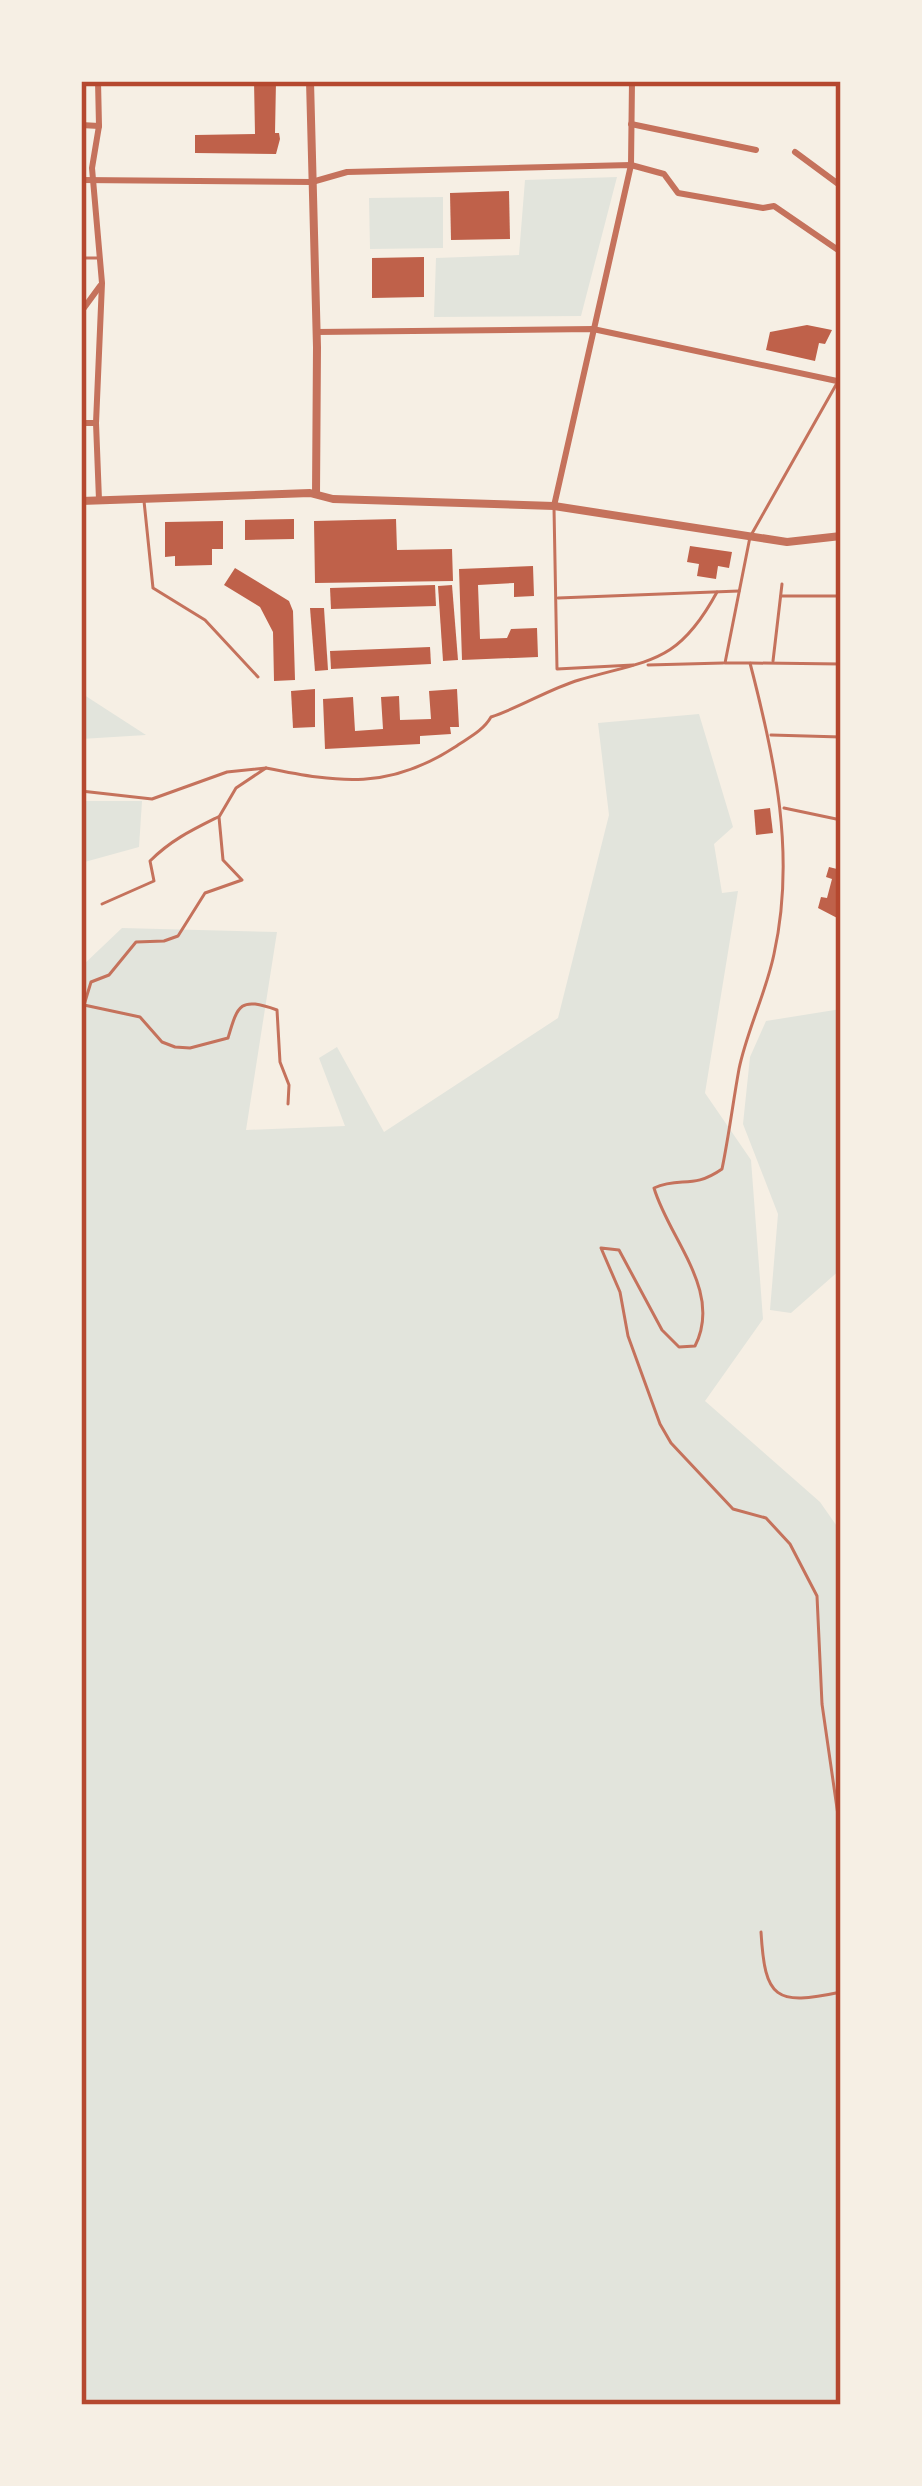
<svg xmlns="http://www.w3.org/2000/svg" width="922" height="2486" viewBox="0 0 922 2486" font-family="'DejaVu Sans',sans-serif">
<rect width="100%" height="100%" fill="#f6efe4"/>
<!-- green -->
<g fill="#e2e4dc">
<path d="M617 177 581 316 434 317 436 258 519 255 525 180Z"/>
<path d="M443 197V248L370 249 369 198Z"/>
<path d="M81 693 146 735 81 739Z"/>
<path d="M699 714 733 827 714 844 722 893 738 891 705 1093 751 1160 763 1319 705 1401 820 1502 841 1532V2405H81V967L122 928 277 932 246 1130 345 1126 319 1058 337 1047 384 1132 558 1018 609 815 598 723Z"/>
<path d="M81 801H142L139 847 81 863Z"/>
<path d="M841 1009V1269L791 1313 770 1310 778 1214 743 1124 750 1057 766 1021Z"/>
</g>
<!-- building -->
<g fill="#bf614a">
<path d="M254 81H276L275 133H279L280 139 276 154 195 153V135L255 134Z"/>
<path d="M509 191 510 239 451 240 450 193Z"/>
<path d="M424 257V297L372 298V258Z"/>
<path d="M807 325 832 330 825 344 819 343 815 361 766 350 770 332Z"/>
<path d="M294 519V539L245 540V520Z"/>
<path d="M396 519 397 550 452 549 453 581 315 583 314 521Z"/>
<path d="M223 521V549H212V565L175 566V556L165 557V522Z"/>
<path d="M690 546 732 552 729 568 718 566 716 579 697 576 699 564 687 562Z"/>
<path d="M533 566 534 596 514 597V583L478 585 480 639 507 638 511 629 537 628 538 657 462 660 459 569Z"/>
<path d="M235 568 289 601 293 611 295 680 274 681 273 632 260 607 224 585Z"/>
<path d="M435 585 436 606 331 609 330 588Z"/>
<path d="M452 585 458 660 443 661 438 586Z"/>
<path d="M310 608H324L328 670 315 671Z"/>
<path d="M430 647 431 664 331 669 330 651Z"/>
<path d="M315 689V727L293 728 291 691Z"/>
<path d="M457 689 459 727H450L451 734 420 736V744L325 749 323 699 353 697 355 731 383 729 381 697 399 696 400 720 431 719 429 691Z"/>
<path d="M770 808 773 833 756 835 754 810Z"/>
<path d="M829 867 841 870V920L818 908 821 897 827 898 832 879 826 877Z"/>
</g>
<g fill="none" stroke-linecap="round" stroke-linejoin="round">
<!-- service -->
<g stroke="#c5725c" stroke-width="3">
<path d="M81 258H100"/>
<path d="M841 376 750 537 725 663H750C775 759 796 855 774 954 766 993 747 1030 739 1069 733 1102 729 1135 722 1169 692 1190 681 1176 654 1188 669 1239 723 1291 695 1346L679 1347 662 1330 619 1250 601 1248 620 1292 628 1336 660 1424 671 1443 733 1509 766 1518 790 1544 817 1596 822 1704 841 1836"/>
<path d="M144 501 153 588 205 620 258 677"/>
<path d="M554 508 557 669 633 665"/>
<path d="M781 596H841"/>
<path d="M558 598 739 591"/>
<path d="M773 661 782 584"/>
<path d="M751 663 841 664"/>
<path d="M648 665 723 663"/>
<path d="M771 735 841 737"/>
<path d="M266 768C340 783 389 790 455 747 468 738 483 731 491 717 521 707 549 689 579 680 651 659 678 664 717 592"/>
<path d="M81 791 152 799 227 772 266 768 236 788 219 817 223 860 242 880 205 893 178 936 164 941 136 942 109 975 91 982 84 1005 140 1017 162 1042 175 1047 190 1048 228 1038C238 1004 240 997 277 1010L280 1062 289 1085 288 1104"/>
<path d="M784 808 841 820"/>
<path d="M102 904 154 881 150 861C171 840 192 830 218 817"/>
<path d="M761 1932C765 1999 775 2006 841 1992"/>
</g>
<!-- minor -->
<g stroke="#c5725c" stroke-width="6">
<path d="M98 81 99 126 92 168 102 283 96 423 99 500"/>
<path d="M311 82 415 81"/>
<path d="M631 124 756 150"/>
<path d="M81 125 99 126"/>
<path d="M795 152 841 186"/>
<path d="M81 180 312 182 347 172 631 165 664 174 678 193 763 208 774 206 841 252"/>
<path d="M81 312 100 286"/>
<path d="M316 332 593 329 837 381"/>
<path d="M81 423H96"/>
<path d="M554 506 631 165 632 81"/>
</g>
<!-- tertiary -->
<g stroke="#c5725c" stroke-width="8">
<path d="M310 81 317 347 316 494"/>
<path d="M81 501 310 493 333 499 554 506 787 542 841 536"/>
</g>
</g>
<!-- border -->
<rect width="922" height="2486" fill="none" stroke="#f6efe4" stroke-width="168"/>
<rect x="84" y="84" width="754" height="2318" fill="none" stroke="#b5482f" stroke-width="4.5"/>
</svg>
